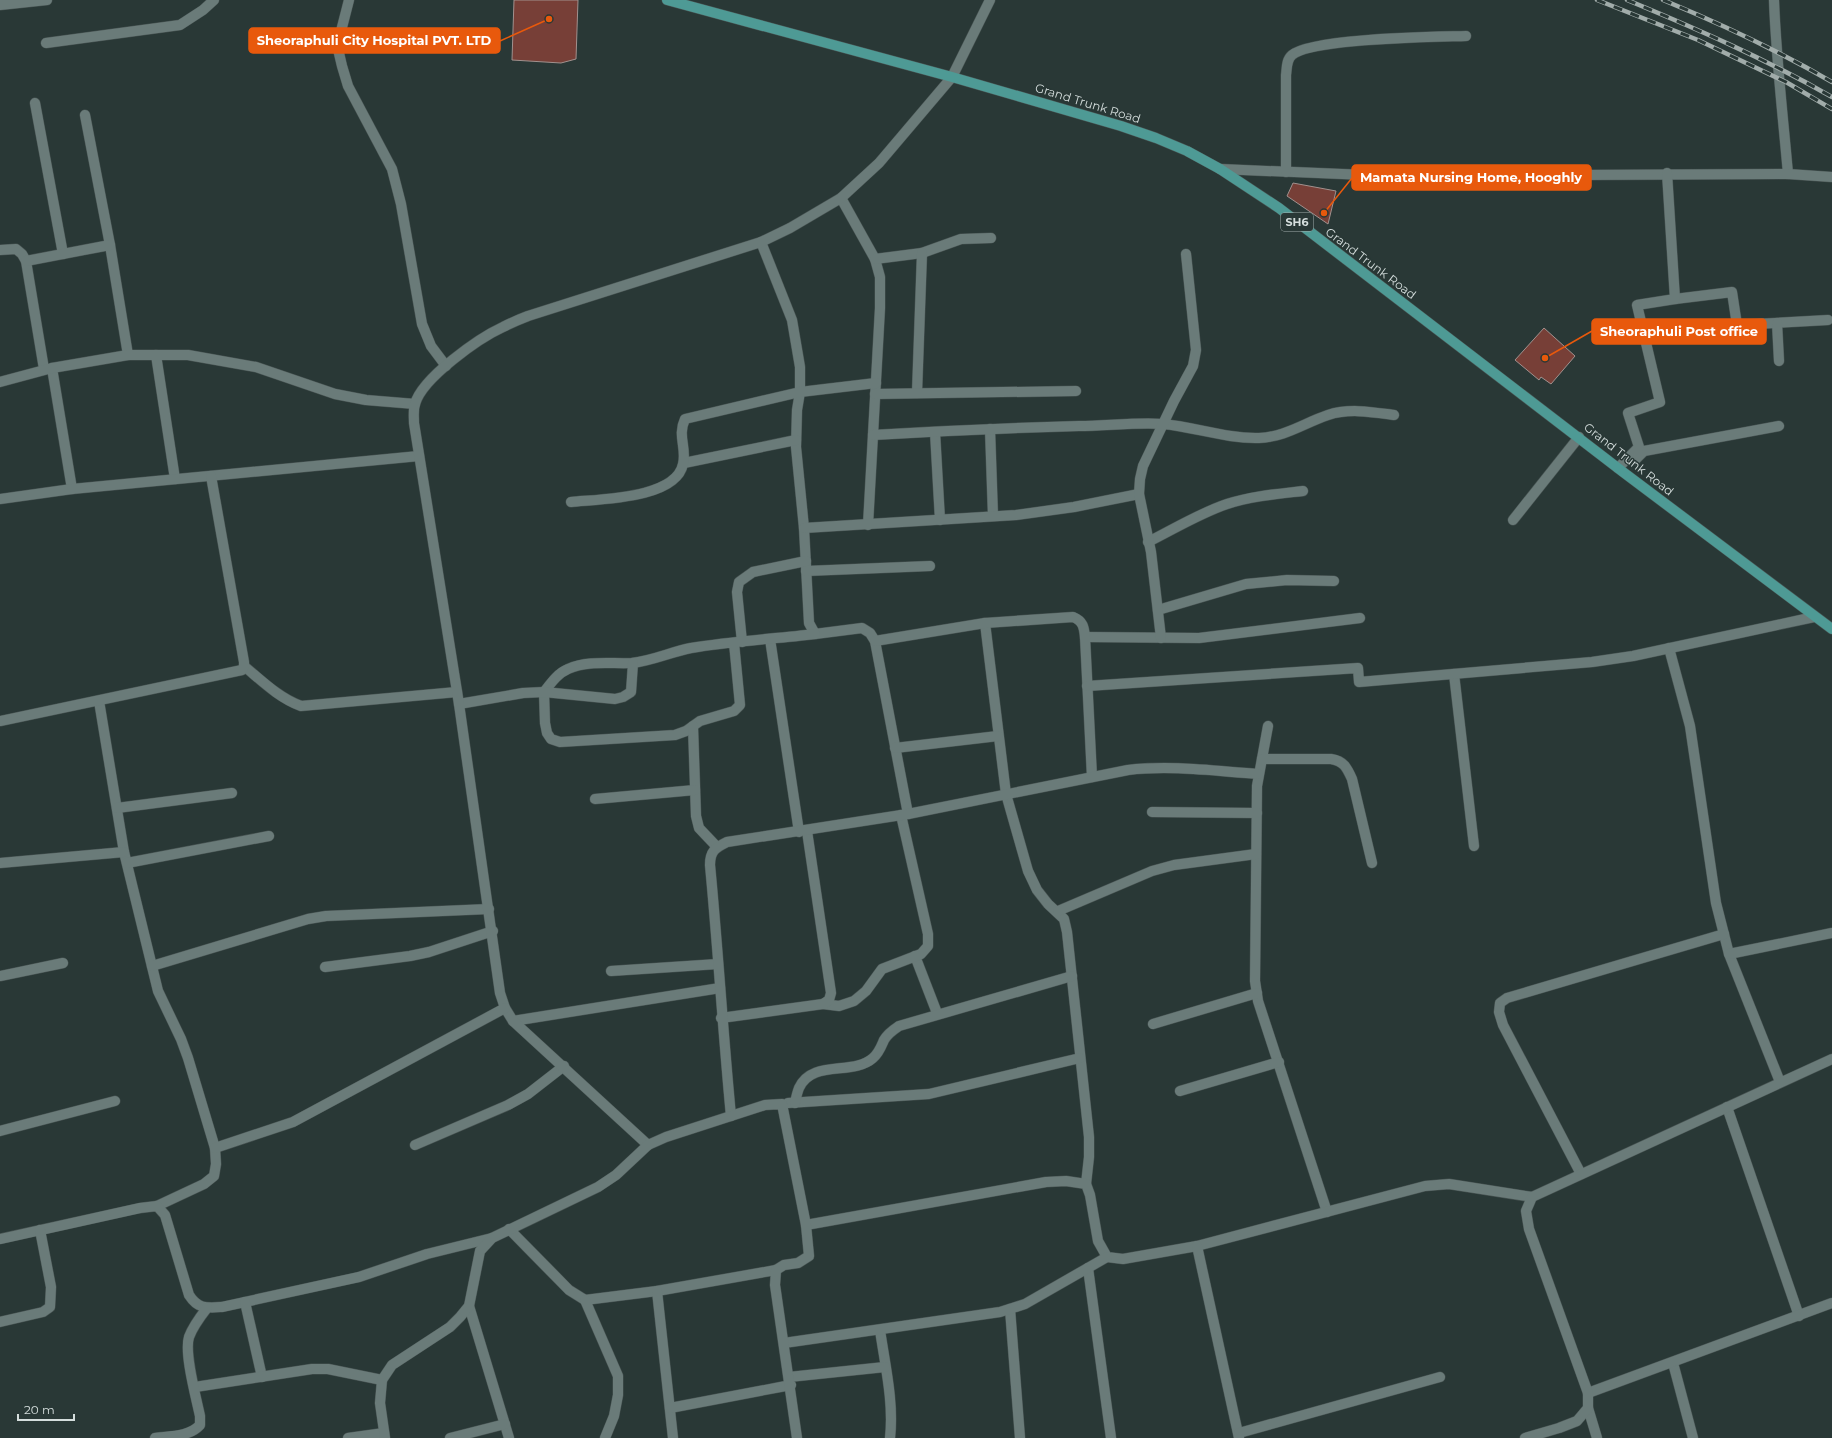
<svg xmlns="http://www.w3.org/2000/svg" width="1832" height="1438" viewBox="0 0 1832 1438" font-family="Montserrat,sans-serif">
<rect width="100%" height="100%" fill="#293836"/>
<!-- building -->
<g fill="#773f37" stroke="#a1918e">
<path d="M514 0H578L576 59 561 63 512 60Z"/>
<path d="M1293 183 1336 191 1328 224 1287 196Z"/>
<path d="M1544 328 1575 356 1551 384 1541 377 1539 380 1515 360Z"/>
</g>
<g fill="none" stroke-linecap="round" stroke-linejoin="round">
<!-- street casing -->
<g stroke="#485453" stroke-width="11">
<g id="street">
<path d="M349 0 339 39 338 49 342 66 348 86 392 169 401 204 422 324 431 346 446 366"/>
<path d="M1774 0C1776 58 1783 116 1788 174"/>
<path d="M0 5 47 0"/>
<path d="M46 43 180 25 203 10 214 0"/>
<path d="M35 103 63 254"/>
<path d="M85 115 110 245 128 355"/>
<path d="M1220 169 1390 176 1788 174 1832 177"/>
<path d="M1286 172V75C1287 69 1286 60 1292 55 1312 38 1435 37 1466 36"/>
<path d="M841 198 875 259 880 277V308L868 525"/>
<path d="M761 242 792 320 800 367V392L797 410 796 447 804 528 809 623 815 634 862 628 870 633 875 641 908 814"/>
<path d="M0 250 16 249 22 254 26 261 44 369"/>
<path d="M875 259 922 253 961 239 991 238"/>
<path d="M26 261 110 245"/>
<path d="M1675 299 1732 292 1737 325 1828 320"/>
<path d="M1777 323 1779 361"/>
<path d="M156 355 175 479"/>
<path d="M52 368 72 489"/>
<path d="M0 382 52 368 128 355H188L256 367 335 394 366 400 415 404"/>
<path d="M917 393 922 253"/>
<path d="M875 394 1076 391"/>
<path d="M990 429 993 516"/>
<path d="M935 432 940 520"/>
<path d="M873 435C941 431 1010 428 1079 426 1105 426 1138 422 1163 424 1195 427 1227 439 1259 438 1285 437 1304 423 1328 415 1349 408 1372 412 1394 415"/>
<path d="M1635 460 1644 451 1779 426"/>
<path d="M684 463 796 440"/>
<path d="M1618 468 1639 447 1628 413 1660 402 1637 305 1675 299 1667 173"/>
<path d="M0 499 72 489 419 456"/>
<path d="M571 502C599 499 676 499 683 464 687 448 677 436 685 419L800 392 876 383"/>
<path d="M1513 520 1579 437"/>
<path d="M804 528 1016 515 1074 507 1139 494"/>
<path d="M1148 542C1174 529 1200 513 1227 504 1252 496 1277 494 1303 491"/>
<path d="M806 571 930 566"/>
<path d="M1158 610 1246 584 1287 580 1334 581"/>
<path d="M985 623 1006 794 1028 871 1037 890 1048 904 1064 919 1067 932 1089 1137V1157L1086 1184"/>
<path d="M1085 637 1199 638 1360 618"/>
<path d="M1161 638 1151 552 1139 494 1140 479 1143 466 1174 401 1193 366 1196 350 1186 254"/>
<path d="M770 639 799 832"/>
<path d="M875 641 985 623 1073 617C1083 621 1084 627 1085 637L1092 777"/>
<path d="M742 642 737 592 739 582 753 572 806 561"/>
<path d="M734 643 740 705 734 711 700 721 686 731 675 735 560 742 551 739 547 733 545 723 544 692C551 683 558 673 568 669 588 660 611 664 632 663 652 661 671 652 691 648 732 641 774 639 815 634"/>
<path d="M1669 648 1690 726 1716 903 1729 954 1780 1082"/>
<path d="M244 666C262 681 279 698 301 706L457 692"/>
<path d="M1454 674 1474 846"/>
<path d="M1087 686 1358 668 1359 682 1592 662 1633 656 1814 617"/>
<path d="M99 701 124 852 158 991 181 1039 188 1058 215 1148 216 1164 214 1176 204 1184 157 1206"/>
<path d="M459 704 523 693 544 692 615 699 623 697 631 692 633 663"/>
<path d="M0 721 242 670 244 666V662L211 476"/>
<path d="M693 726 696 816 699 828 717 847"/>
<path d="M1268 726 1257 786 1255 981 1258 1001 1327 1212"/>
<path d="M895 748 998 736"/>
<path d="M1262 759H1331C1344 761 1347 768 1352 779L1372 863"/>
<path d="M595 799 695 790"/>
<path d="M117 808 232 793"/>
<path d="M1152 812 1257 813"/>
<path d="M0 863 124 852"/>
<path d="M127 863 269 836"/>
<path d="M1058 911 1152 871 1174 865 1256 854"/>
<path d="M1729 954 1832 933"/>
<path d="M915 956 937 1013"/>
<path d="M152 966 308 919 326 916 489 909"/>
<path d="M325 967 410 956 429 952 493 931"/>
<path d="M611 971 718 964"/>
<path d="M0 976 63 963"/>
<path d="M823 1004 839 1006 854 1001 866 991 882 969 921 954 928 946V934L901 815"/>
<path d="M721 1018 823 1004 829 1000 831 993 807 831"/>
<path d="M513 1021 720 988"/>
<path d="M1153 1024 1257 993"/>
<path d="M1180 1091 1279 1062"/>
<path d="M788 1103 929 1094 1080 1058"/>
<path d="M795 1103C796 1098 797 1093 799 1088 812 1059 853 1076 873 1058 879 1053 881 1047 884 1040 888 1033 893 1030 899 1026L1072 976"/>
<path d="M1727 1107 1799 1316"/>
<path d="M731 1116C723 1033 718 949 710 865 710 851 715 848 727 842L908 814 1128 770C1171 765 1214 771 1258 774"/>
<path d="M0 1131 115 1101"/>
<path d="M415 1145 508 1105 528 1094 564 1066"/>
<path d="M648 1145 513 1021 505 1008 500 993 459 704 414 423C414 417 413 410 415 404 422 378 479 338 503 327 511 323 520 319 528 316L761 242 790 228 841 198 879 163 952 77 990 0"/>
<path d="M215 1148 293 1122 505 1008"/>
<path d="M1581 1174 1503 1025 1499 1012 1500 1003 1507 998 1724 934"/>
<path d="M806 1225 1046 1182 1066 1181 1086 1184 1090 1195 1098 1241 1107 1257 1123 1259 1197 1246 1425 1186 1449 1184 1532 1197"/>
<path d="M509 1229 569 1290 585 1300 657 1291 776 1270"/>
<path d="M0 1239 140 1208 157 1206 165 1215 189 1295C198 1309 206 1308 222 1307L359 1277 427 1254 492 1238"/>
<path d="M1197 1246 1239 1438"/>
<path d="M1088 1268 1111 1438"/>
<path d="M657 1291 673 1438"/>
<path d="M585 1300 618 1376V1395L614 1416 605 1438"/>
<path d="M245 1302 262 1377"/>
<path d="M469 1306 509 1438"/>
<path d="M1010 1309 1020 1438"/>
<path d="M0 1322 43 1312 50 1307 51 1287 40 1230"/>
<path d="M880 1330C885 1365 894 1402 890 1438"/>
<path d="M784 1343 1000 1312 1025 1304 1107 1257"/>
<path d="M1673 1363 1693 1438"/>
<path d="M789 1377 885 1367"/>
<path d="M195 1387 312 1369H328L382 1380"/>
<path d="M1588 1393 1832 1303"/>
<path d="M670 1408 791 1385"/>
<path d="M1588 1408 1597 1438"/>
<path d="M1239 1433 1440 1377"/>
<path d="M155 1438C170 1436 189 1437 200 1425V1416C196 1397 184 1353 189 1337 193 1326 200 1317 207 1308"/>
<path d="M348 1438 384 1433"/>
<path d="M385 1438 380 1403 382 1380 392 1365 450 1327 460 1317 469 1306 480 1251 492 1238 598 1187 616 1175 648 1145 666 1137 765 1105 782 1104 806 1225 809 1256 798 1263 784 1265 776 1270 775 1285 797 1438"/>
<path d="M450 1438 505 1424"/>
<path d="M1525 1438 1559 1428 1577 1421 1588 1408V1393L1529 1229 1526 1211 1532 1197 1832 1059"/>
</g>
</g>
<!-- primary casing -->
<g stroke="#485453" stroke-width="11">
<path id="primary" d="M667 0 952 77 1121 126 1156 138 1187 151 1220 169 1279 208 1623 472 1832 629"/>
</g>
<!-- street -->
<use href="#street" stroke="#6a7b79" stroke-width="10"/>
<!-- primary -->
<use href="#primary" stroke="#4e9a95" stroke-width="10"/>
<!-- rail casing -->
<g stroke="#a1acaa" stroke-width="4.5">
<g id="rail">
<path d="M1597 0 1698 40 1786 82 1832 109"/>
<path d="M1627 0C1697 29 1766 59 1832 97"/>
<path d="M1663 0C1721 24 1777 50 1832 82"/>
</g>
</g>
<!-- rail -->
<use href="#rail" stroke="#293836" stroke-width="3" stroke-dasharray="9" stroke-linecap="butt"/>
</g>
<g text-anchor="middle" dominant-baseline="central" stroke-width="3" stroke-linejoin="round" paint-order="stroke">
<!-- shield labels -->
<rect fill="#293836" stroke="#a1acab" stroke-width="1" x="1281" y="213" width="32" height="18" rx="3"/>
<g font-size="11" font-weight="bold" fill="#d5dedd">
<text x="1297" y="222">SH6</text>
</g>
<!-- street labels -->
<g font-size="12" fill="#d5dedd" stroke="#293836">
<text transform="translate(1088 103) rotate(17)">Grand Trunk Road</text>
<text transform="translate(1371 263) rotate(37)">Grand Trunk Road</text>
<text transform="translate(1629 459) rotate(38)">Grand Trunk Road</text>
</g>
</g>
<!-- callouts -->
<path fill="none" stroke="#e8590c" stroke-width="1.5" d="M549 19L500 41M1324 213L1352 178M1545 358L1592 331"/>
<g fill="#e8590c" stroke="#293836" stroke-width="1.5">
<circle cx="549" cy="19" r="4"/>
<circle cx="1324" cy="213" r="4"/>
<circle cx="1545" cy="358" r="4"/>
</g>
<g fill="#e8590c" stroke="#e8590c" stroke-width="1.5">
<rect x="249" y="28" width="251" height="25" rx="4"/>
<rect x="1352" y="165" width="239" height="25" rx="4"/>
<rect x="1592" y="319" width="174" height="25" rx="4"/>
</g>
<g font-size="13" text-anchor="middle" font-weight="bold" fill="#fff">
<text x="374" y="45">Sheoraphuli City Hospital PVT. LTD</text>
<text x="1471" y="182">Mamata Nursing Home, Hooghly</text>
<text x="1679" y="336">Sheoraphuli Post office</text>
</g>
<!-- scale -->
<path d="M18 1414v6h56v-6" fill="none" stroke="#d5dedd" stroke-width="2"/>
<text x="24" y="1414" font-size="12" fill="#d5dedd" stroke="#293836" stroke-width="3" paint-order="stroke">20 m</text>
</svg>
